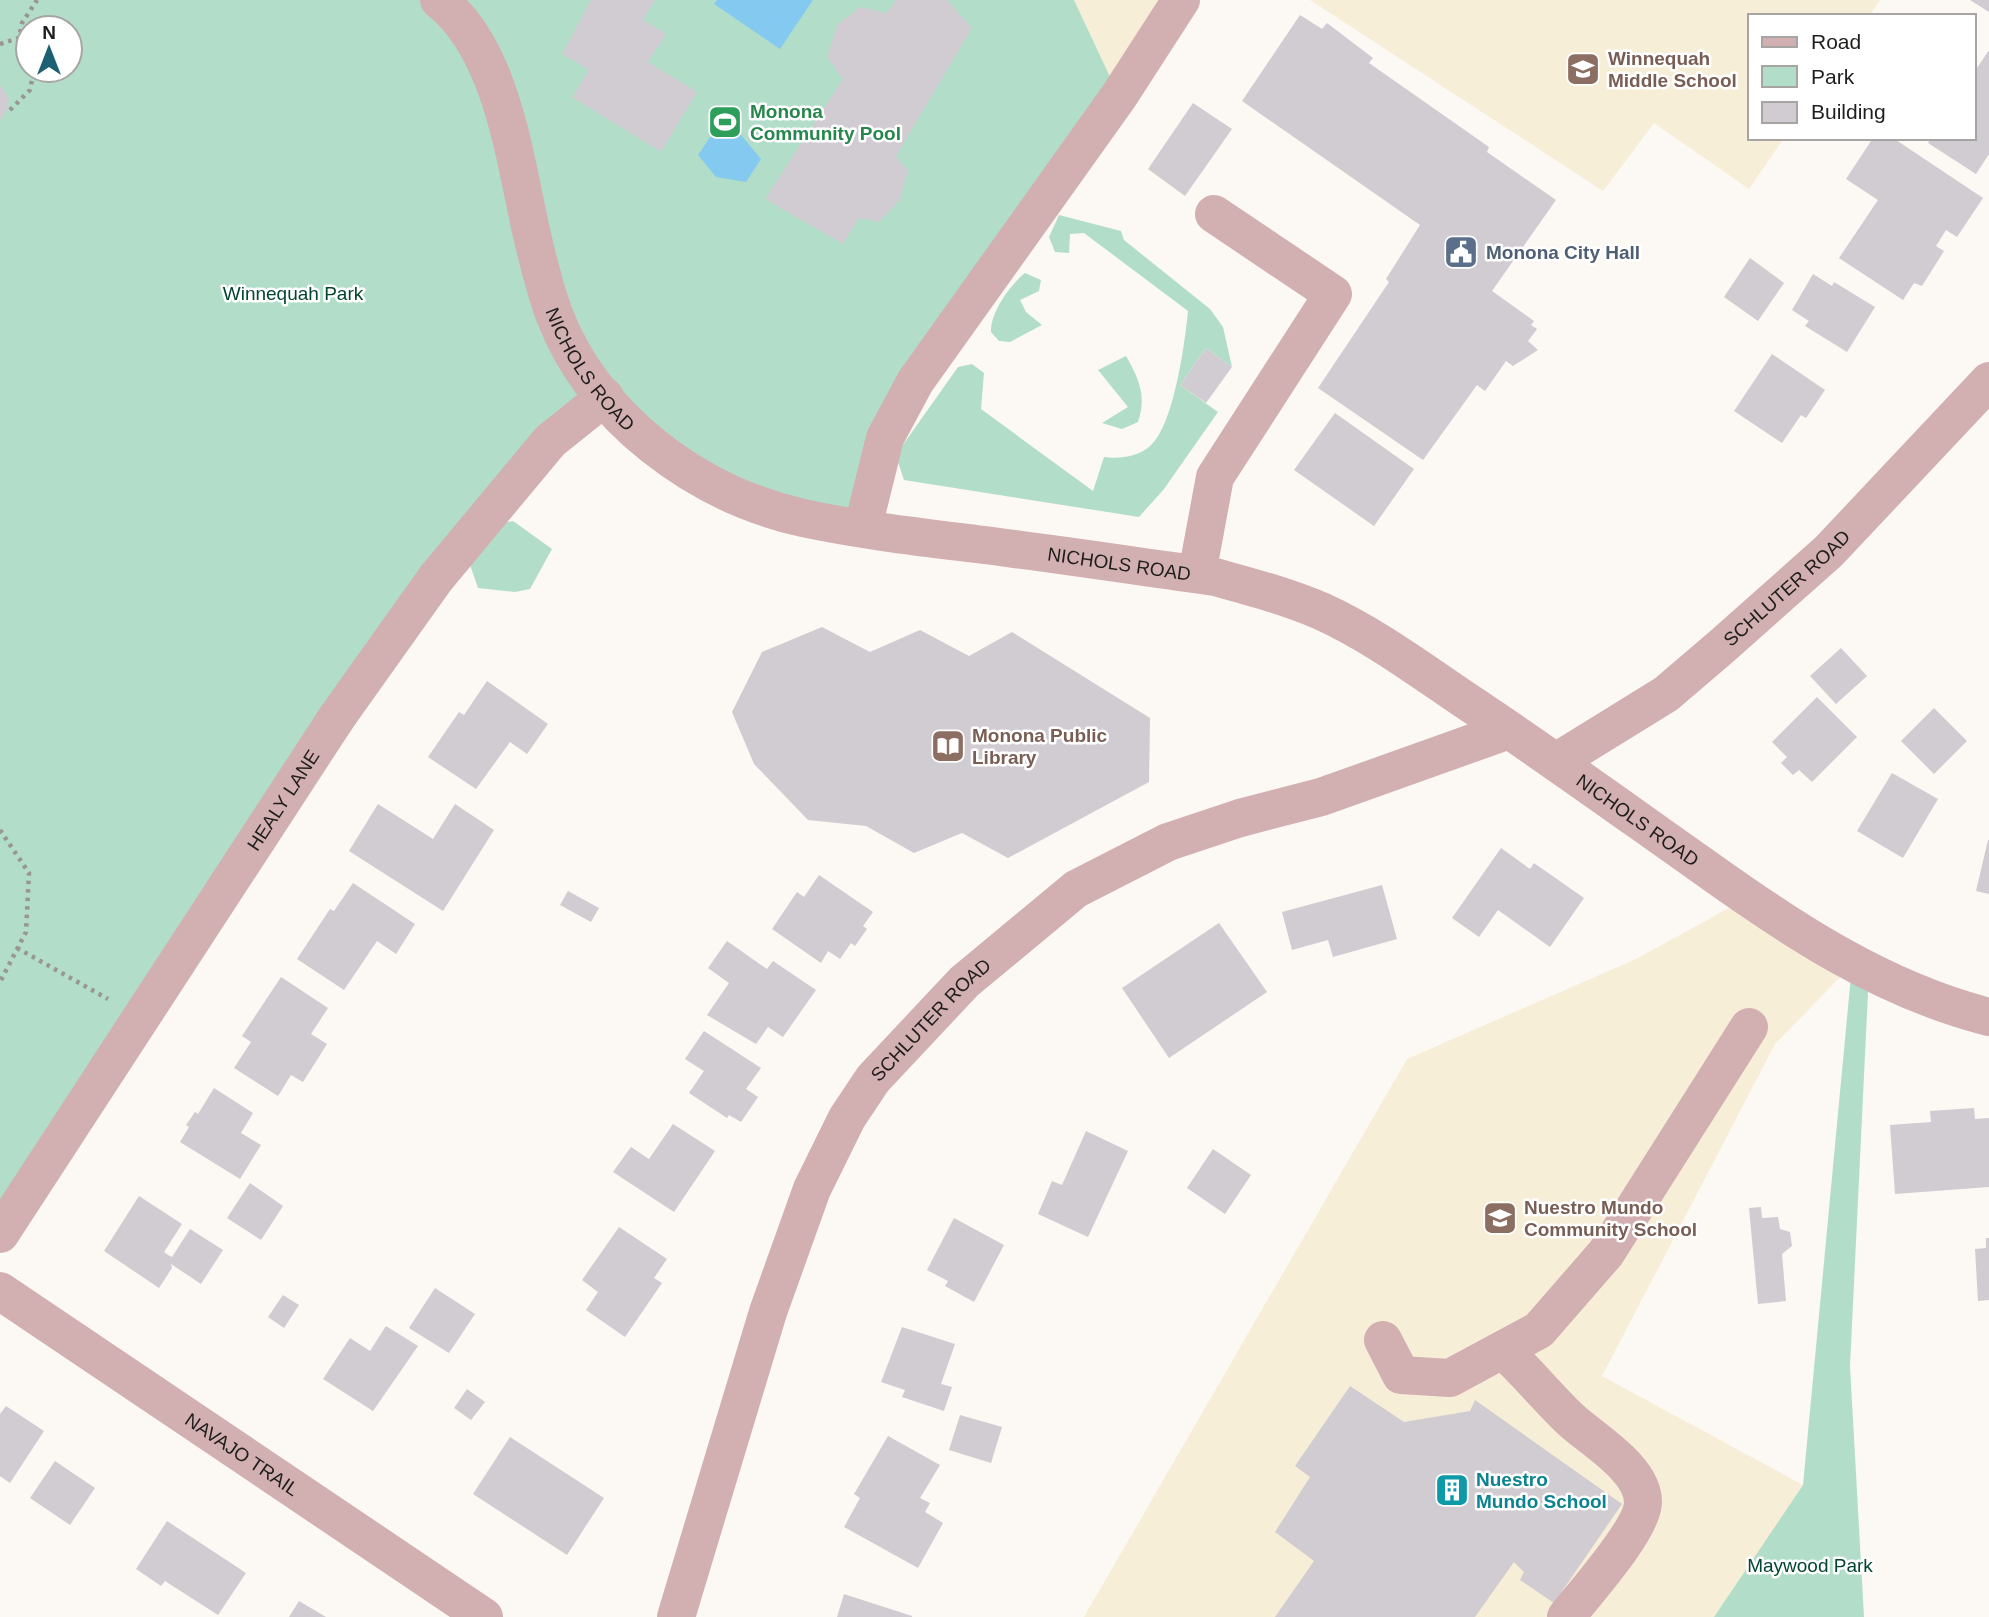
<svg xmlns="http://www.w3.org/2000/svg" width="1989" height="1617" viewBox="0 0 1989 1617" font-family="Arial,sans-serif">
<rect width="100%" height="100%" fill="#fcf8f3"/>
<!-- education -->
<g fill="#f7eed8">
<path d="M1074 0H1181L1119 96Z"/>
<path d="M1310 0H1880L1869 16H1749V138H1784L1749 189 1654 123 1603 191Z"/>
<path d="M1747 898 1852 965 1775 1044 1602 1376 1803 1485 1714 1617H1084L1407 1059 1636 959Z"/>
</g>
<!-- green -->
<g fill="#b2dec9" fill-rule="evenodd">
<path d="M0 0H1074L1119 96 936 352 863 527 747 499 605 397 558 433 0 1234ZM28 28H70V70H28Z"/>
<path d="M1059 215 1121 231 1124 240 1210 309 1223 327 1232 367 1206 348 1180 385 1218 412 1164 489 1139 517 904 480 898 462 900 449 958 367 972 364 984 373 981 409 1093 491 1104 457C1119 459 1138 457 1150 446 1174 426 1185 342 1188 311L1084 233 1070 234 1069 253 1055 252 1049 237Z"/>
<path d="M1025 273 1041 280 1039 291 1020 300 1026 312 1042 325 1010 342 999 341 991 332C990 313 1010 285 1025 273Z"/>
<path d="M1126 356C1139 379 1147 396 1138 422L1122 429 1102 423 1128 407 1098 370Z"/>
<path d="M513 521 552 549 530 589 515 592 478 588 470 565 497 524Z"/>
<path d="M1852 965 1869 972 1850 1366 1864 1617H1714L1803 1485Z"/>
</g>
<!-- water -->
<g fill="#84c9f0">
<path d="M717 0H813L780 49 714 4Z"/>
<path d="M715 130 741 135 761 159 746 182 716 177 698 155Z"/>
</g>
<!-- building -->
<g fill="#d0ccd2">
<path d="M591 0H655L643 20 666 34 648 62 697 92 661 152 572 97 589 70 562 54Z"/>
<path d="M896 0H947L972 28 896 156 908 171 899 201 879 222 859 218 843 244 765 199 843 79 827 57 837 25 860 7 887 13Z"/>
<path d="M1970 0H1989V12Z"/>
<path d="M1300 15 1322 29 1327 23 1373 58 1369 63 1489 147 1487 152 1556 200 1492 291 1534 321 1531 325 1537 329 1528 341 1538 350 1513 366 1506 361 1485 391 1477 385 1423 460 1318 388 1389 282 1386 279 1420 225 1242 101Z"/>
<path d="M1989 50V154L1976 174 1928 143 1931 138H1973V74Z"/>
<path d="M0 85 9 99 7 110 0 120Z"/>
<path d="M1193 103 1232 129 1185 196 1148 169Z"/>
<path d="M1873 138H1893L1983 198 1957 237 1946 230 1936 246 1944 251 1922 286 1914 283 1903 300 1839 258 1878 200 1846 179Z"/>
<path d="M1750 258 1784 283 1758 321 1724 297Z"/>
<path d="M1813 274 1832 286 1834 282 1875 307 1847 352 1805 326 1809 321 1792 310Z"/>
<path d="M1206 348 1232 367 1206 403 1180 385Z"/>
<path d="M1772 354 1825 390 1806 418 1801 415 1782 443 1734 411Z"/>
<path d="M1335 413 1414 469 1374 526 1294 470Z"/>
<path d="M822 627 870 652 920 630 969 656 1012 632 1150 718 1149 782 1008 858 962 833 914 853 866 826 808 820 754 764 732 712 762 652Z"/>
<path d="M1841 648 1867 676 1836 704 1810 676Z"/>
<path d="M487 681 548 724 527 754 510 742 476 789 428 757 459 712 464 715Z"/>
<path d="M1817 697 1857 737 1812 782 1799 770 1793 775 1781 763 1787 757 1772 742Z"/>
<path d="M1934 708 1967 741 1934 774 1901 741Z"/>
<path d="M1892 773 1938 799 1903 858 1857 831Z"/>
<path d="M378 804 433 839 455 804 494 830 443 911 349 851Z"/>
<path d="M1988 840H1989V894L1976 891Z"/>
<path d="M1501 848 1530 869 1534 863 1584 898 1550 947 1498 910 1479 937 1452 918Z"/>
<path d="M819 875 873 912 863 926 867 929 855 946 851 943 840 959 828 951 821 963 772 929 797 892 804 897Z"/>
<path d="M353 883 415 924 396 954 377 941 344 990 297 959 330 909 334 911Z"/>
<path d="M1382 885 1397 939 1333 957 1328 940 1292 950 1282 912Z"/>
<path d="M568 891 599 908 591 922 560 905Z"/>
<path d="M1219 923 1267 992 1169 1058 1122 988Z"/>
<path d="M727 941 767 969 773 961 816 990 783 1037 768 1027 756 1044 707 1015 729 983 708 968Z"/>
<path d="M281 977 328 1008 311 1034 327 1044 303 1082 291 1075 278 1096 234 1068 251 1042 242 1036Z"/>
<path d="M704 1031 761 1068 746 1089 758 1097 741 1122 729 1115 727 1118 689 1093 704 1071 685 1059Z"/>
<path d="M214 1088 253 1113 241 1133 261 1145 240 1179 180 1142 189 1127 186 1125 195 1112 198 1114Z"/>
<path d="M1974 1108 1975 1119 1989 1118V1187L1895 1194 1890 1125 1931 1122 1930 1111Z"/>
<path d="M673 1124 715 1151 674 1212 613 1172 631 1147 649 1159Z"/>
<path d="M1086 1131 1128 1151 1088 1237 1038 1214 1052 1181 1062 1185Z"/>
<path d="M1213 1149 1251 1175 1225 1214 1187 1188Z"/>
<path d="M250 1183 283 1206 261 1240 227 1218Z"/>
<path d="M139 1196 182 1224 164 1252 168 1255 172 1257 190 1229 223 1250 201 1284 171 1264 172 1268 159 1288 104 1251Z"/>
<path d="M1761 1207 1762 1218 1778 1217 1780 1229 1790 1232 1792 1246 1782 1254 1786 1301 1758 1304 1749 1208Z"/>
<path d="M954 1218 1004 1245 974 1302 945 1286 948 1281 927 1270Z"/>
<path d="M619 1227 667 1259 654 1278 662 1283 625 1337 586 1310 598 1292 582 1280Z"/>
<path d="M1986 1238H1989V1300L1978 1301 1975 1249 1986 1248Z"/>
<path d="M435 1288 475 1314 449 1353 409 1328Z"/>
<path d="M283 1295 299 1305 284 1328 268 1317Z"/>
<path d="M386 1326 418 1346 373 1411 323 1379 350 1338 370 1351Z"/>
<path d="M902 1327 955 1344 941 1384 952 1387 944 1411 902 1397 905 1390 881 1382Z"/>
<path d="M1350 1386 1404 1422 1470 1411 1475 1400 1622 1504 1554 1603 1520 1580 1524 1572 1514 1562 1475 1617H1275L1314 1561 1275 1532 1310 1477 1295 1466Z"/>
<path d="M467 1389 485 1402 471 1420 454 1408Z"/>
<path d="M6 1406 44 1431 10 1483 0 1476V1414Z"/>
<path d="M960 1415 1002 1427 991 1463 949 1450Z"/>
<path d="M888 1436 940 1465 920 1498 930 1503 925 1512 943 1523 918 1568 844 1527 860 1498 854 1494Z"/>
<path d="M510 1437 604 1498 567 1555 473 1494Z"/>
<path d="M55 1461 95 1488 70 1525 30 1498Z"/>
<path d="M167 1521 246 1573 218 1615 165 1581 161 1586 136 1569Z"/>
<path d="M844 1594 912 1616V1617H837Z"/>
<path d="M299 1601 326 1617H289Z"/>
</g>
<g fill="none" stroke-linecap="round" stroke-linejoin="round">
<!-- path -->
<g stroke="#999592" stroke-width="4.5" stroke-dasharray="3.5 5" stroke-linecap="butt">
<path d="M19 38 28 49"/>
<path d="M0 44 19 38 22 23 37 0"/>
<path d="M10 110 30 90 34 70"/>
<path d="M0 830 29 873 26 932 0 982"/>
<path d="M17 948 108 999"/>
</g>
<!-- minor -->
<g stroke="#d2afb1" stroke-width="38">
<path id="s1" d="M439 0C503 50 515 162 532 235 538 261 545 289 554 314 594 418 696 494 803 518 859 530 919 537 976 544 1056 554 1135 566 1215 577 1251 587 1286 596 1321 611 1372 634 1419 669 1465 700 1545 753 1622 809 1700 864 1789 928 1882 990 1989 1017"/>
<path d="M863 527 885 438 915 382 1119 96 1181 0"/>
<path d="M1197 574 1215 477 1333 294 1214 214"/>
<path id="s2" d="M1556 762 1666 694 1721 647 1829 551 1989 381"/>
<path id="s3" d="M0 1234 337 717 436 578 550 441 605 397"/>
<path id="s4" d="M0 1291 484 1617"/>
<path d="M1383 1340 1401 1375 1450 1378 1539 1330 1606 1253 1749 1027"/>
<path d="M1503 1350C1527 1372 1547 1397 1570 1419 1591 1439 1643 1468 1643 1502 1643 1529 1584 1594 1566 1617"/>
<path id="s5" d="M676 1617 768 1312 812 1189 847 1118 873 1079 964 982 1076 889 1168 842 1240 818 1321 797 1509 730"/>
</g>
</g>
<!-- icons -->
<defs>
<g id="school-square" transform="scale(1.75)"><rect x="-9" y="-9" width="18" height="18" rx="4" fill="#8d6e63" stroke="#fff"/><path d="M0-5L7-2L0 1L-7-2ZM-4 1L0 2.5L4 1V4Q0 6-4 4Z" fill="#fff"/></g>
<g id="stadium-square" transform="scale(1.75)"><rect x="-9" y="-9" width="18" height="18" rx="4" fill="#2e9e5b" stroke="#fff"/><path d="M0-5a6.5 5 0 1 0 0 10a6.5 5 0 1 0 0-10ZM-3.5-1.8h7v3.6h-7Z" fill="#fff"/></g>
<g id="civic-square" transform="scale(1.75)"><rect x="-9" y="-9" width="18" height="18" rx="4" fill="#5c6f8a" stroke="#fff"/><path d="M-.6-6.5H3V-4.5H.6V-3L4-1V1h2V6H-6V1h2V-1L-.6-3ZM-1.2 2.5V6h2.4V2.5Z" fill="#fff"/></g>
<g id="library-square" transform="scale(1.75)"><rect x="-9" y="-9" width="18" height="18" rx="4" fill="#8d6e63" stroke="#fff"/><path d="M-6-4Q-3-5.5-.7-3.5V5Q-3 3-6 4ZM6-4Q3-5.5 .7-3.5V5Q3 3 6 4Z" fill="#fff"/></g>
<g id="building-square" transform="scale(1.75)"><rect x="-9" y="-9" width="18" height="18" rx="4" fill="#0f9aa8" stroke="#fff"/><path d="M-4-6H4V6H1V3H-1V6H-4ZM-2.5-4.3h1.7v1.8h-1.7ZM.8-4.3h1.7v1.8H.8ZM-2.5-1h1.7V.8h-1.7ZM.8-1h1.7V.8H.8Z" fill="#fff"/></g>
</defs>
<g fill-rule="evenodd">
<use href="#school-square" x="1583" y="69"/>
<use href="#stadium-square" x="725" y="122"/>
<use href="#civic-square" x="1461" y="252"/>
<use href="#library-square" x="948" y="746"/>
<use href="#school-square" x="1500" y="1218"/>
<use href="#building-square" x="1452" y="1490"/>
</g>
<g text-anchor="middle" dominant-baseline="central" stroke-width="5" stroke-linejoin="round" paint-order="stroke">
<!-- education labels -->
<g font-size="19" font-weight="bold" fill="#785e54" stroke="#fff" text-anchor="start">
<text x="1608" y="58">Winnequah<tspan x="1608" dy="22">Middle School</tspan></text>
<text x="972" y="735">Monona Public<tspan x="972" dy="22">Library</tspan></text>
<text x="1524" y="1207">Nuestro Mundo<tspan x="1524" dy="22">Community School</tspan></text>
</g>
<!-- leisure labels -->
<g font-size="19" font-weight="bold" fill="#27864d" stroke="#fff" text-anchor="start">
<text x="750" y="111">Monona<tspan x="750" dy="22">Community Pool</tspan></text>
</g>
<!-- service labels -->
<g font-size="19" font-weight="bold" fill="#4e5e75" stroke="#fff" text-anchor="start">
<text x="1486" y="252">Monona City Hall</text>
</g>
<!-- park labels -->
<g font-size="19" fill="#044530" stroke="#fff">
<text x="293" y="293">Winnequah Park</text>
<text x="1810" y="1565">Maywood Park</text>
</g>
<!-- street labels -->
<g font-size="19" fill="#201e1c" stroke="#fff">
<text stroke="none"><textPath href="#s1" startOffset="406">NICHOLS ROAD</textPath></text>
<text stroke="none"><textPath href="#s1" startOffset="994">NICHOLS ROAD</textPath></text>
<text stroke="none"><textPath href="#s2" startOffset="290">SCHLUTER ROAD</textPath></text>
<text stroke="none"><textPath href="#s3" startOffset="518">HEALY LANE</textPath></text>
<text stroke="none"><textPath href="#s1" startOffset="1582">NICHOLS ROAD</textPath></text>
<text stroke="none"><textPath href="#s5" startOffset="658">SCHLUTER ROAD</textPath></text>
<text stroke="none"><textPath href="#s4" startOffset="292">NAVAJO TRAIL</textPath></text>
</g>
<!-- culture labels -->
<g font-size="19" font-weight="bold" fill="#0d838f" stroke="#fff" text-anchor="start">
<text x="1476" y="1479">Nuestro<tspan x="1476" dy="22">Mundo School</tspan></text>
</g>
</g>
<!-- legend -->
<rect x="1748" y="14" width="228" height="126" fill="#ffffff" stroke="#a6a5a4" stroke-width="2"/>
<rect x="1762" y="37" width="35" height="10" fill="#d2afb1" stroke="#a6a5a4" stroke-width="2"/>
<text x="1811" y="49" font-size="21" fill="#201e1c">Road</text>
<rect x="1762" y="66" width="35" height="21" fill="#b2dec9" stroke="#a6a5a4" stroke-width="2"/>
<text x="1811" y="84" font-size="21" fill="#201e1c">Park</text>
<rect x="1762" y="102" width="35" height="21" fill="#d0ccd2" stroke="#a6a5a4" stroke-width="2"/>
<text x="1811" y="119" font-size="21" fill="#201e1c">Building</text>
<!-- north arrow -->
<g transform="translate(49 49)"><circle r="33" fill="#ffffff" stroke="#a6a5a4" stroke-width="2"/>
<path d="M0-5L12 26L0 18L-12 26Z" fill="#1d5f73"/>
<text y="-10" font-size="19" font-weight="bold" text-anchor="middle" fill="#201e1c">N</text>
</g>
</svg>
